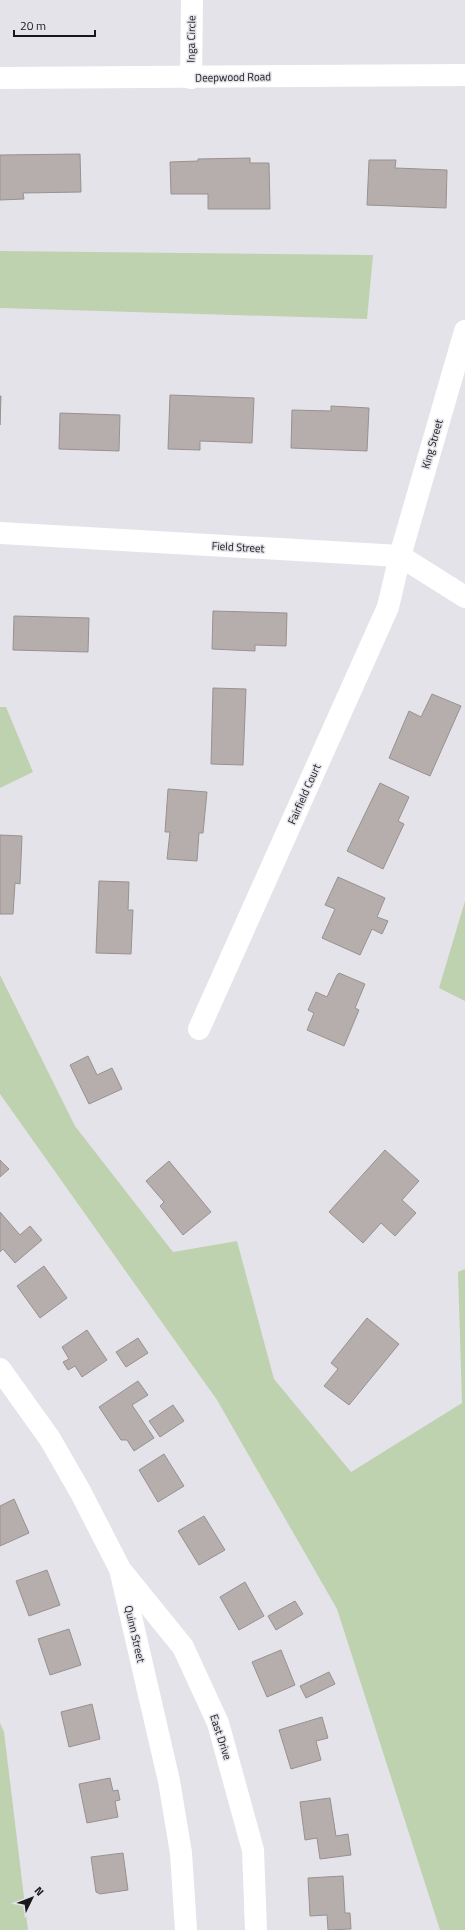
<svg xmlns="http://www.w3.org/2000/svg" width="465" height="1930" viewBox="0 0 465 1930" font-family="'Titillium Web',sans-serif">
<rect width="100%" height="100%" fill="#e5e3ea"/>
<!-- green -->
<g fill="#bfd2b0">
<path d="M0 251 373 255 367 319 0 308Z"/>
<path d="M0 707H6L33 772 0 788Z"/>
<path d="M465 901V1001L439 988Z"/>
<path d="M0 975 75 1126 173 1252 237 1241 274 1379 351 1472 462 1403 458 1272 465 1269V1930H440L337 1609 217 1400 0 1094Z"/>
<path d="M0 1723 4 1732 28 1930H0Z"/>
</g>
<!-- building -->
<g fill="#b6aeac" stroke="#99918f">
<path d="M80 154 81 192 23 193 24 199 0 200V155Z"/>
<path d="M250 158V163H269L270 209H208V194H171L170 162 198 161V159Z"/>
<path d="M369 160H396L395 168 447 170 446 208 367 205Z"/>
<path d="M170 395 254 398 252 443 200 441V450L168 449Z"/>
<path d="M0 396H1L0 425Z"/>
<path d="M331 406 369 408 367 451 291 448 292 410 331 411Z"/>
<path d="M60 413 120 415 119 451 59 449Z"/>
<path d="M213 611 287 613 286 646 255 645V651L212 649Z"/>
<path d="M14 616 89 618 88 652 13 650Z"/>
<path d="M213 688 246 689 243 765 211 764Z"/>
<path d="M432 694 461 706 430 776 389 758 409 711 421 717Z"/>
<path d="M380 783 409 797 398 821 404 824 383 869 347 851Z"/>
<path d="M168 789 207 792 203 833H199L197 861 167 859 170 832H165Z"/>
<path d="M0 835 22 836 20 884 15 883 13 914H0Z"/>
<path d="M338 877 385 898 377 917 388 921 382 934 372 929 360 955 322 938 335 909 325 905Z"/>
<path d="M99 881 129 882 128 910H133L131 954 96 953Z"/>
<path d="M339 973 365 984 355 1008 359 1010 344 1046 307 1030 314 1013 308 1010 316 992 327 997 337 975Z"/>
<path d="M88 1056 97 1075 112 1068 122 1089 89 1104 70 1065Z"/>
<path d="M385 1150 419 1181 402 1200 416 1213 395 1236 381 1223 363 1243 329 1212Z"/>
<path d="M0 1160 9 1169 0 1177Z"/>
<path d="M169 1161 211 1212 183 1235 160 1206 164 1202 146 1181Z"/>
<path d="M0 1212 20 1235 30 1226 42 1240 15 1263 3 1249 0 1252Z"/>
<path d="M44 1266 67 1298 40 1318 17 1286Z"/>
<path d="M367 1318 399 1344 349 1405 324 1386 338 1369 331 1363Z"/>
<path d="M87 1330 107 1360 82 1377 75 1366 68 1370 63 1362 69 1359 62 1347Z"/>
<path d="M138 1338 148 1353 126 1367 116 1352Z"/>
<path d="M138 1381 148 1395 132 1405 154 1438 134 1451 127 1440H121L99 1407Z"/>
<path d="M173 1405 184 1421 160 1437 149 1421Z"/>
<path d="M164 1454 184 1486 158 1502 139 1470Z"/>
<path d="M14 1499 29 1533 0 1546V1506Z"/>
<path d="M204 1516 225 1550 199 1565 178 1531Z"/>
<path d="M47 1570 60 1605 29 1616 16 1581Z"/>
<path d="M245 1582 264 1616 239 1630 220 1597Z"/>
<path d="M295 1601 303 1614 276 1630 268 1616Z"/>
<path d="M69 1629 81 1665 50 1675 38 1639Z"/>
<path d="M281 1650 295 1685 267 1697 252 1662Z"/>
<path d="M329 1672 335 1684 306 1698 300 1686Z"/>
<path d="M92 1704 100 1739 69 1747 61 1712Z"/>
<path d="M322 1717 328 1738 316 1741 321 1760 291 1769 279 1730Z"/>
<path d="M110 1778 113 1791 118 1790 120 1800 115 1801 118 1817 87 1823 79 1784Z"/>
<path d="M330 1798 336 1836 348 1834 351 1855 320 1859 317 1838 305 1840 300 1802Z"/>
<path d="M123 1853 128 1890 100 1894 96 1892 91 1857Z"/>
<path d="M343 1876 345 1913H350L351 1929 328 1930 327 1915 310 1916 308 1878Z"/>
</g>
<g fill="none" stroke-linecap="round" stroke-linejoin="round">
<!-- minor -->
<g stroke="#fff" stroke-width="22">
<path d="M0 78 465 75"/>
<path d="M191 78 192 0"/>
<path d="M199 1029 388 607 400 556 465 331"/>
<path d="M0 1369 50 1439 81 1493 120 1569 169 1781 181 1853 186 1930"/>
<path d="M123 1573 183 1647 218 1723 253 1850 256 1930"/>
</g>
<!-- tertiary -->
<path stroke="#fff" stroke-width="22" d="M0 533 400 556 465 597"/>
</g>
<g text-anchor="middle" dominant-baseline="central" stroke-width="3" stroke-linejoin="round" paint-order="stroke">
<!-- street labels -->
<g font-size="11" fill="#18181a" stroke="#e5e3ea">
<text transform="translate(191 39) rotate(-89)">Inga Circle</text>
<text transform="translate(233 77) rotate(-1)">Deepwood Road</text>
<text transform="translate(432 444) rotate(-74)">King Street</text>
<text transform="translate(238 547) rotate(3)">Field Street</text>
<text transform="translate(304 794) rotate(-66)">Fairfield Court</text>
<text transform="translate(135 1634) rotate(77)">Quinn Street</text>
<text transform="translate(221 1737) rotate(72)">East Drive</text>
</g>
</g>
<!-- north arrow -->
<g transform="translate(32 1898) rotate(47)" stroke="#e5e3ea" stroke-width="3" paint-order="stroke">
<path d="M0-3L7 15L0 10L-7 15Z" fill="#18181a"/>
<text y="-6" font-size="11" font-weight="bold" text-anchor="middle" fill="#18181a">N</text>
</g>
<!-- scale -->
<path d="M14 30v6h81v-6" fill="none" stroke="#18181a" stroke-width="2"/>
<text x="20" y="30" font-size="12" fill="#18181a" stroke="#e5e3ea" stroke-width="3" paint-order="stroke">20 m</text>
</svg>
